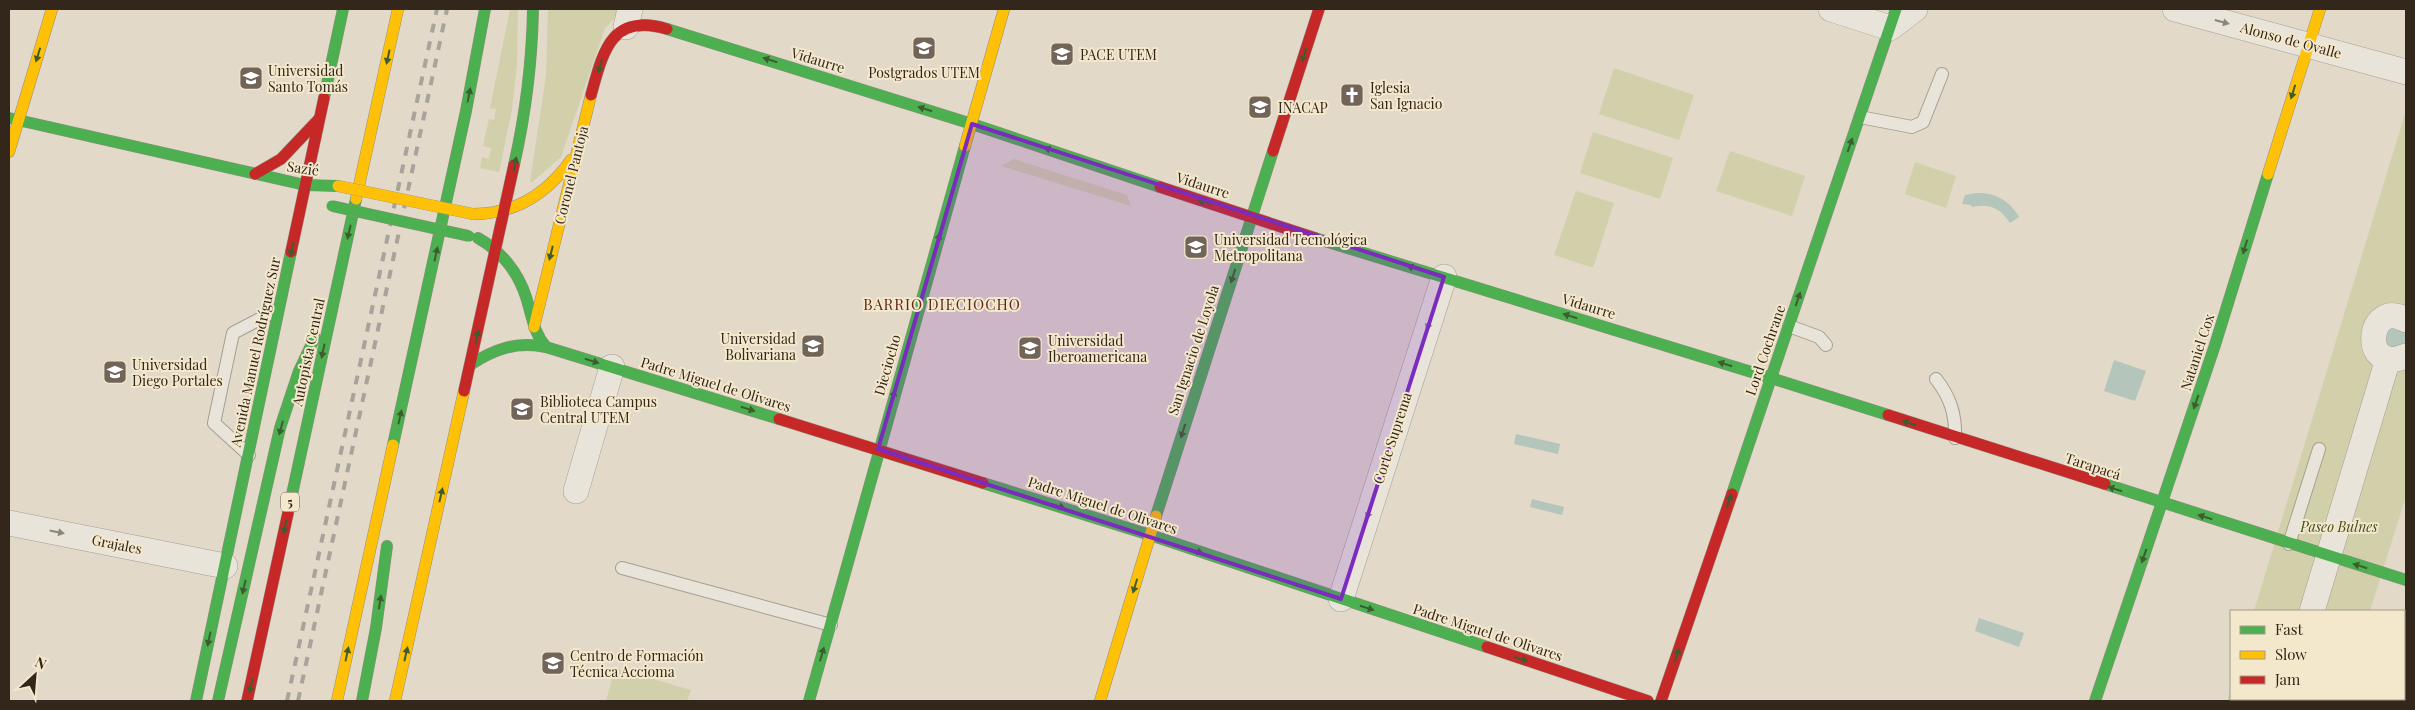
<svg xmlns="http://www.w3.org/2000/svg" width="2415" height="710" viewBox="0 0 2415 710" font-family="'Playfair Display',serif">
<rect width="100%" height="100%" fill="#e2d9c8"/>
<!-- green -->
<g fill="#d2d0aa">
<path d="M510 9H518L517 64 512 109 499 172 480 168 482 157 489 159 491 148 483 146 489 119 494 120 496 109 490 108Z"/>
<path d="M548 9H624L605 28 561 157 531 183 530 181 546 76Z"/>
<path d="M1614 68 1694 95 1679 140 1599 114Z"/>
<path d="M2406 110V496L2370 611H2254Z"/>
<path d="M1593 132 1673 158 1660 199 1580 173Z"/>
<path d="M1730 151 1805 176 1792 216 1716 191Z"/>
<path d="M1014 159 1127 195 1131 206 1001 166Z"/>
<path d="M1915 162 1956 176 1946 208 1905 194Z"/>
<path d="M1576 191 1614 203 1593 268 1554 255Z"/>
<path d="M615 668 691 690 687 701H606Z"/>
<path d="M2231 687V699H2343L2342 701H2227Z"/>
</g>
<!-- water -->
<g fill="#b4c5bb">
<path d="M1977 193C1996 193 2009 200 2019 217L2010 223C2001 208 1989 203 1972 207L1971 205 1962 204 1965 195Z"/>
<path d="M2388 327 2404 329 2406 333 2405 345 2386 347 2384 331Z"/>
<path d="M2114 360 2146 371 2135 401 2104 391Z"/>
<path d="M1516 434 1560 444 1558 454 1514 444Z"/>
<path d="M1532 499 1564 507 1562 515 1530 507Z"/>
<path d="M1979 618 2024 633 2019 647 1975 631Z"/>
</g>
<g fill="none" stroke-linecap="round" stroke-linejoin="round">
<!-- lane casing -->
<g stroke="#a69e92" stroke-width="14">
<g id="lane">
<path d="M1860 117 1912 127 1923 122 1942 74"/>
<path d="M1789 326 1819 337 1826 345"/>
<path d="M1936 379C1950 397 1956 414 1955 438"/>
<path d="M249 455 214 423 233 333 277 310"/>
<path d="M2289 544 2319 449"/>
<path d="M622 568 831 625"/>
</g>
</g>
<!-- street casing -->
<g stroke="#a69e92" stroke-width="26">
<g id="street">
<path d="M1831 9 1890 28 1915 9"/>
<path d="M2175 9 2406 72"/>
<path d="M626 27 630 9"/>
<path d="M2406 320C2367 297 2359 376 2406 356"/>
<path d="M576 491 612 367"/>
<path d="M9 523 225 566"/>
<path d="M1341 599 1444 277"/>
<path d="M2312 611 2388 359"/>
<path d="M2266 701 2273 699"/>
</g>
</g>
<!-- fast casing -->
<g stroke="#968d82" stroke-width="12">
<g id="fast">
<path d="M667 29 972 124 1160 187"/>
<path d="M324 98 343 9"/>
<path d="M9 118 305 185 338 186"/>
<path d="M514 165C526 112 532 63 533 9"/>
<path d="M478 238C501 251 518 272 526 297 532 315 533 332 546 347L779 419"/>
<path d="M1315 238 1771 378 1732 494"/>
<path d="M470 365C494 349 517 341 546 347"/>
<path d="M1888 415 1771 378 1896 9"/>
<path d="M393 445 466 111 485 9"/>
<path d="M983 483 1150 535 1487 647"/>
<path d="M2105 484 2406 580"/>
<path d="M288 513 356 199"/>
<path d="M1156 516 1273 151"/>
<path d="M196 701 291 252"/>
<path d="M218 701 280 428 299 371 315 337"/>
<path d="M362 701 376 628 387 546"/>
<path d="M809 701 965 146"/>
<path d="M2095 701 2215 345 2268 174"/>
</g>
</g>
<!-- slow casing -->
<g stroke="#968d82" stroke-width="12">
<g id="slow">
<path d="M965 146 1004 9"/>
<path d="M9 152 52 9"/>
<path d="M2268 174 2320 9"/>
<path d="M356 199 398 9"/>
<path d="M473 214C515 214 547 194 571 160"/>
<path d="M534 327 591 95"/>
<path d="M337 701 393 445"/>
<path d="M395 701 464 391"/>
<path d="M1100 701 1156 516"/>
</g>
</g>
<!-- jam casing -->
<g stroke="#968d82" stroke-width="12">
<g id="jam">
<path d="M591 95C603 52 611 12 667 29"/>
<path d="M1273 151 1319 9"/>
<path d="M255 174 281 159 319 119"/>
<path d="M1160 187 1315 238"/>
<path d="M291 252 324 98"/>
<path d="M464 391 514 165"/>
<path d="M1888 415 2105 484"/>
<path d="M779 419 983 483"/>
<path d="M1487 647 1648 701"/>
<path d="M247 701 288 513"/>
<path d="M1661 701 1732 494"/>
</g>
</g>
<!-- lane -->
<use href="#lane" stroke="#e9e4da" stroke-width="12"/>
<!-- street -->
<use href="#street" stroke="#e9e4da" stroke-width="25"/>
<!-- fast -->
<use href="#fast" stroke="#4caf50" stroke-width="11"/>
<!-- slow -->
<use href="#slow" stroke="#ffc107" stroke-width="11"/>
<!-- jam -->
<use href="#jam" stroke="#c62828" stroke-width="11"/>
<!-- rail -->
<g stroke="#a8a39b" stroke-width="4" stroke-dasharray="9 9" stroke-linecap="butt">
<path d="M287 701 437 9"/>
<path d="M298 701 447 9"/>
</g>
<!-- fast-bridge casing -->
<g stroke="#968d82" stroke-width="12" stroke-linecap="butt">
<path id="fast-bridge" d="M332 206 469 236"/>
</g>
<!-- slow-bridge casing -->
<g stroke="#968d82" stroke-width="12" stroke-linecap="butt">
<path id="slow-bridge" d="M338 186 473 214"/>
</g>
<!-- fast-bridge -->
<use href="#fast-bridge" stroke="#4caf50" stroke-width="11"/>
<!-- slow-bridge -->
<use href="#slow-bridge" stroke="#ffc107" stroke-width="11"/>
</g>
<!-- one-way arrows -->
<defs><path id="oneway-solid" d="M-6-.8H1V-3.2L6.5 0L1 3.2V.8H-6Z" transform="scale(1.25)"/></defs>
<g fill="#8e857a">
<use href="#oneway-solid" transform="translate(2222 22) rotate(15)"/>
<use href="#oneway-solid" transform="translate(1429 323) rotate(108)"/>
<use href="#oneway-solid" transform="translate(1369 512) rotate(108)"/>
<use href="#oneway-solid" transform="translate(57 532) rotate(11)"/>
</g>
<g fill="#3d5d30">
<use href="#oneway-solid" transform="translate(38 55) rotate(107)"/>
<use href="#oneway-solid" transform="translate(1304 55) rotate(108)"/>
<use href="#oneway-solid" transform="translate(388 57) rotate(102)"/>
<use href="#oneway-solid" transform="translate(770 60) rotate(-163)"/>
<use href="#oneway-solid" transform="translate(600 66) rotate(106)"/>
<use href="#oneway-solid" transform="translate(2293 92) rotate(107)"/>
<use href="#oneway-solid" transform="translate(469 95) rotate(-79)"/>
<use href="#oneway-solid" transform="translate(925 109) rotate(-163)"/>
<use href="#oneway-solid" transform="translate(1850 145) rotate(-71)"/>
<use href="#oneway-solid" transform="translate(1051 150) rotate(-162)"/>
<use href="#oneway-solid" transform="translate(515 164) rotate(-79)"/>
<use href="#oneway-solid" transform="translate(1205 202) rotate(-162)"/>
<use href="#oneway-solid" transform="translate(349 232) rotate(103)"/>
<use href="#oneway-solid" transform="translate(938 240) rotate(-74)"/>
<use href="#oneway-solid" transform="translate(2245 247) rotate(107)"/>
<use href="#oneway-solid" transform="translate(292 249) rotate(102)"/>
<use href="#oneway-solid" transform="translate(551 253) rotate(104)"/>
<use href="#oneway-solid" transform="translate(436 254) rotate(-78)"/>
<use href="#oneway-solid" transform="translate(1414 268) rotate(-163)"/>
<use href="#oneway-solid" transform="translate(1233 276) rotate(108)"/>
<use href="#oneway-solid" transform="translate(1798 299) rotate(-71)"/>
<use href="#oneway-solid" transform="translate(1570 316) rotate(-163)"/>
<use href="#oneway-solid" transform="translate(477 337) rotate(-77)"/>
<use href="#oneway-solid" transform="translate(323 351) rotate(102)"/>
<use href="#oneway-solid" transform="translate(592 361) rotate(17)"/>
<use href="#oneway-solid" transform="translate(1725 364) rotate(-163)"/>
<use href="#oneway-solid" transform="translate(893 397) rotate(-74)"/>
<use href="#oneway-solid" transform="translate(2196 402) rotate(109)"/>
<use href="#oneway-solid" transform="translate(748 409) rotate(17)"/>
<use href="#oneway-solid" transform="translate(400 417) rotate(-77)"/>
<use href="#oneway-solid" transform="translate(1909 423) rotate(-162)"/>
<use href="#oneway-solid" transform="translate(281 428) rotate(105)"/>
<use href="#oneway-solid" transform="translate(1183 431) rotate(108)"/>
<use href="#oneway-solid" transform="translate(903 457) rotate(18)"/>
<use href="#oneway-solid" transform="translate(2115 489) rotate(-162)"/>
<use href="#oneway-solid" transform="translate(441 495) rotate(-77)"/>
<use href="#oneway-solid" transform="translate(1729 501) rotate(-71)"/>
<use href="#oneway-solid" transform="translate(1058 506) rotate(18)"/>
<use href="#oneway-solid" transform="translate(2205 517) rotate(-163)"/>
<use href="#oneway-solid" transform="translate(285 527) rotate(102)"/>
<use href="#oneway-solid" transform="translate(1196 551) rotate(18)"/>
<use href="#oneway-solid" transform="translate(2144 556) rotate(109)"/>
<use href="#oneway-solid" transform="translate(2360 566) rotate(-163)"/>
<use href="#oneway-solid" transform="translate(1135 586) rotate(107)"/>
<use href="#oneway-solid" transform="translate(244 587) rotate(103)"/>
<use href="#oneway-solid" transform="translate(380 602) rotate(-81)"/>
<use href="#oneway-solid" transform="translate(1367 608) rotate(18)"/>
<use href="#oneway-solid" transform="translate(209 639) rotate(102)"/>
<use href="#oneway-solid" transform="translate(347 654) rotate(-78)"/>
<use href="#oneway-solid" transform="translate(406 654) rotate(-77)"/>
<use href="#oneway-solid" transform="translate(822 654) rotate(-74)"/>
<use href="#oneway-solid" transform="translate(1677 655) rotate(-71)"/>
<use href="#oneway-solid" transform="translate(1521 659) rotate(18)"/>
<use href="#oneway-solid" transform="translate(251 686) rotate(102)"/>
</g>
<!-- marked area -->
<path fill="#7b2cbf" fill-opacity="0.2" stroke="#7b2cbf" stroke-width="4" stroke-linejoin="round" d="M972 124 1444 277 1341 599 878 449Z"/>
<!-- icons -->
<defs>
<g id="university-square" transform="scale(1.25)"><rect x="-9" y="-9" width="18" height="18" rx="4" fill="#706558" stroke="#f4e8cc"/><path d="M0-5L7-2L0 1L-7-2ZM-4 1L0 2.5L4 1V4Q0 6-4 4Z" fill="#fff"/></g>
<g id="church-square" transform="scale(1.25)"><rect x="-9" y="-9" width="18" height="18" rx="4" fill="#706558" stroke="#f4e8cc"/><path d="M-1.2-6h2.4v3.5h3.3v2.4h-3.3V6h-2.4V-.1h-3.3v-2.4h3.3Z" fill="#fff"/></g>
</defs>
<g fill-rule="evenodd">
<use href="#university-square" x="924" y="48"/>
<use href="#university-square" x="1062" y="54"/>
<use href="#university-square" x="251" y="78"/>
<use href="#church-square" x="1352" y="95"/>
<use href="#university-square" x="1260" y="107"/>
<use href="#university-square" x="1196" y="247"/>
<use href="#university-square" x="813" y="346"/>
<use href="#university-square" x="1030" y="348"/>
<use href="#university-square" x="115" y="372"/>
<use href="#university-square" x="522" y="409"/>
<use href="#university-square" x="553" y="663"/>
</g>
<g text-anchor="middle" dominant-baseline="central" stroke-width="4" stroke-linejoin="round" paint-order="stroke">
<!-- shield labels -->
<rect fill="#f4e8cc" stroke="#6d6050" stroke-width="1" x="281" y="492.5" width="18" height="19" rx="4"/>
<g font-size="12" font-weight="bold" fill="#33261b">
<text x="290" y="502">5</text>
</g>
<!-- street labels -->
<g font-size="14" fill="#33261b" stroke="#f4e8cc">
<text transform="translate(2291 40) rotate(15)">Alonso de Ovalle</text>
<text transform="translate(818 60) rotate(17)">Vidaurre</text>
<text transform="translate(303 168) rotate(8)">Sazié</text>
<text transform="translate(571 175) rotate(-76)">Coronel Pantoja</text>
<text transform="translate(1203 185) rotate(18)">Vidaurre</text>
<text transform="translate(1589 306) rotate(17)">Vidaurre</text>
<text transform="translate(1193 350) rotate(-72)">San Ignacio de Loyola</text>
<text transform="translate(1765 350) rotate(-71)">Lord Cochrane</text>
<text transform="translate(255 352) rotate(-78)">Avenida Manuel Rodríguez Sur</text>
<text transform="translate(308 352) rotate(-78)">Autopista Central</text>
<text transform="translate(2197 352) rotate(-72)">Nataniel Cox</text>
<text transform="translate(887 365) rotate(-74)">Dieciocho</text>
<text transform="translate(716 384) rotate(17)">Padre Miguel de Olivares</text>
<text transform="translate(1392 438) rotate(-72)">Corte Suprema</text>
<text transform="translate(2093 466) rotate(18)">Tarapacá</text>
<text transform="translate(1103 505) rotate(18)">Padre Miguel de Olivares</text>
<text transform="translate(117 544) rotate(11)">Grajales</text>
<text transform="translate(1488 632) rotate(18)">Padre Miguel de Olivares</text>
</g>
<!-- poi labels -->
<g font-size="14" fill="#33261b" stroke="#f4e8cc" text-anchor="start">
<text x="1080" y="54">PACE UTEM</text>
<text x="268" y="70">Universidad<tspan x="268" dy="16">Santo Tomás</tspan></text>
<text x="924" y="72" text-anchor="middle">Postgrados UTEM</text>
<text x="1370" y="87">Iglesia<tspan x="1370" dy="16">San Ignacio</tspan></text>
<text x="1278" y="107">INACAP</text>
<text x="1214" y="239">Universidad Tecnológica<tspan x="1214" dy="16">Metropolitana</tspan></text>
<text x="796" y="338" text-anchor="end">Universidad<tspan x="796" dy="16">Bolivariana</tspan></text>
<text x="1048" y="340">Universidad<tspan x="1048" dy="16">Iberoamericana</tspan></text>
<text x="132" y="364">Universidad<tspan x="132" dy="16">Diego Portales</tspan></text>
<text x="540" y="401">Biblioteca Campus<tspan x="540" dy="16">Central UTEM</tspan></text>
<text x="570" y="655">Centro de Formación<tspan x="570" dy="16">Técnica Accioma</tspan></text>
</g>
<!-- park labels -->
<g font-size="14" font-style="italic" fill="#444f22" stroke="#f4e8cc">
<text x="2339" y="526">Paseo Bulnes</text>
</g>
<!-- neighbourhood labels -->
<g font-size="15" letter-spacing="1" fill="#5e291c" stroke="#f4e8cc">
<text x="942" y="304">BARRIO DIECIOCHO</text>
</g>
</g>
<!-- border -->
<rect width="2415" height="710" fill="none" stroke="#33261b" stroke-width="20"/>
<!-- legend -->
<rect x="2230" y="610" width="175" height="90" fill="#f4e8cc" stroke="#a79a85"/>
<rect x="2240" y="626" width="25" height="8" fill="#4caf50" stroke="#a79a85"/>
<text x="2275" y="635" font-size="15" fill="#33261b">Fast</text>
<rect x="2240" y="651" width="25" height="8" fill="#ffc107" stroke="#a79a85"/>
<text x="2275" y="660" font-size="15" fill="#33261b">Slow</text>
<rect x="2240" y="676" width="25" height="8" fill="#c62828" stroke="#a79a85"/>
<text x="2275" y="685" font-size="15" fill="#33261b">Jam</text>
<!-- north arrow -->
<g transform="translate(35 675) rotate(26)" stroke="#f4e8cc" stroke-width="4" paint-order="stroke">
<path d="M0-4L9 19L0 12L-9 19Z" fill="#33261b"/>
<text y="-8" font-size="14" font-weight="bold" text-anchor="middle" fill="#33261b">N</text>
</g>
</svg>
